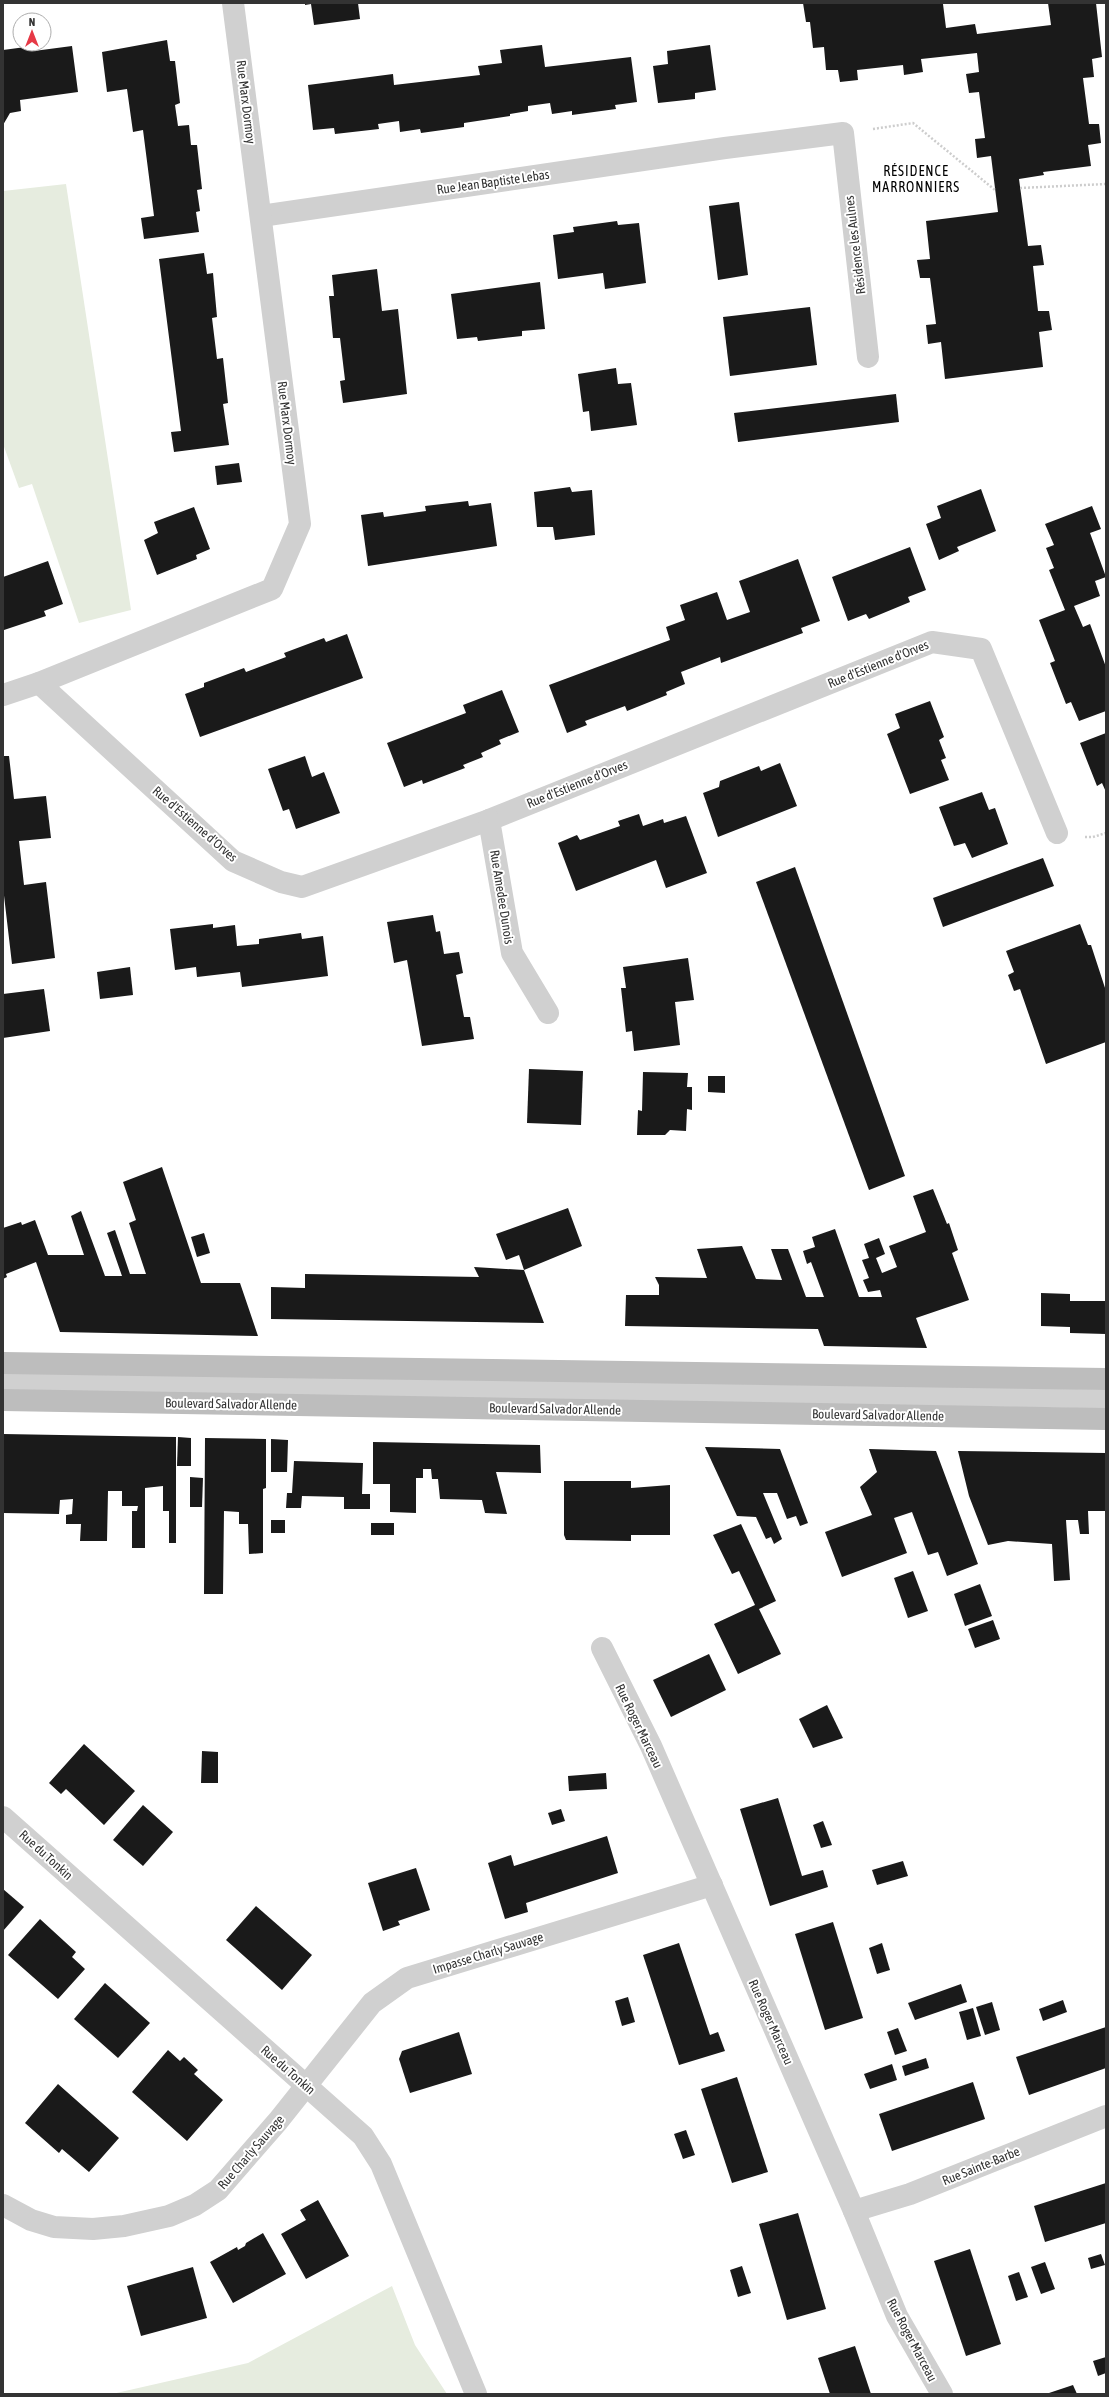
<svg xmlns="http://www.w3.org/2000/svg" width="1109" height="2397" viewBox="0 0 1109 2397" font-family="'Asap Condensed',sans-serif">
<rect width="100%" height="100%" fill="#fff"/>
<!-- green -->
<g fill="#e6ecdf">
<path d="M66 184 131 610 79 623 32 484 19 488 3 444V191Z"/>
<path d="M392 2286 415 2345 447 2394H112L248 2363Z"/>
</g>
<!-- building -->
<g fill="#1a1a1a">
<path d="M305 3H358L360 19 314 25 311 4 305 5Z"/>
<path d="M803 3 943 4 946 28 975 24 977 34 1051 25 1048 3H1096L1102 57 1092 59 1094 77 1083 78 1089 124H1099L1101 143 1088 145 1091 166 1043 172 1044 175 1019 179 1028 246 1041 245 1044 265 1033 266 1038 311H1049L1052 330 1039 332 1043 367 945 379 941 342 928 344 926 325 936 324 930 278H920L917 260 930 259 926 221 998 212 991 156 977 158 975 139 985 138 979 92 969 93 966 74 979 72 977 53 921 59 923 72 904 75 903 65 857 70 858 80 840 82 838 70H826L824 47 813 48 810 22H806Z"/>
<path d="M167 40 170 61H175L180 103 175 105 178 126 189 125 191 145H197L202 189 197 190 200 211 196 212 199 232 144 239 141 218 154 216 143 130 133 132 127 89 107 92 102 52Z"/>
<path d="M542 45 545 67 631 57 637 102 615 105 616 109 572 115V111L552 114 550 103 528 106V111L510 114V116L464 123V127L421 133 420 129 400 132 399 121 378 124 379 129 335 134 334 128 313 130 308 85 393 74 394 85 480 75 478 66 502 63 500 50Z"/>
<path d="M710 45 716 90 695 93V99L658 103 653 66 668 64 667 51Z"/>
<path d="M33 46 34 51 72 46 78 92 20 100 21 111 10 113 3 125V50Z"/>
<path d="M739 202 748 275 718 280 709 206Z"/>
<path d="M617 221 618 225 639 223 646 283 605 289 603 273 558 279 553 235 574 232 573 227Z"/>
<path d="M204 253 207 274 213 273 217 317 212 318 217 359 223 358 228 403 223 404 229 445 174 452 171 432 181 431 159 259Z"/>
<path d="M377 269 382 311 398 309 407 394 343 403 340 381 345 380 340 338H333L329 296H334L332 275Z"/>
<path d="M540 282 545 329 522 331V336L478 341 477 337 457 339 451 294Z"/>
<path d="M810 307 817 365 730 376 723 317Z"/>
<path d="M616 368 618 384 631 383 637 425 591 431 589 411 583 412 578 374Z"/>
<path d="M896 394 899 422 738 442 734 413Z"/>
<path d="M239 463 242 482 217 485 215 466Z"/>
<path d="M570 487 572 492 592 490 595 535 555 540 553 527H537L534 492Z"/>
<path d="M981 489 996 531 957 547 959 551 939 560 926 524 941 518 937 506Z"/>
<path d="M468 501 469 506 491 503 497 546 368 566 361 515 383 512 384 517 426 511 425 506Z"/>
<path d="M1092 506 1101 529 1090 533 1106 577 1095 581 1100 596 1074 606 1083 627 1090 624 1106 667V711L1079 721 1071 702 1066 704 1050 663 1055 661 1039 620 1065 610 1049 570 1054 568 1046 548 1054 545 1045 524Z"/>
<path d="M194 507 210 549 196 555 197 559 157 575 144 540 158 533 154 522Z"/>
<path d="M910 547 926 590 908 597 910 602 869 619 866 614 848 621 832 577Z"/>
<path d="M798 559 820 621 801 628 803 633 721 663 720 657 681 672 685 684 666 692 667 695 627 711 625 706 585 721 587 725 567 733 549 685 670 640 666 627 685 620 680 605 717 592 727 620 750 612 739 581Z"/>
<path d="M48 561 63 604 44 611 46 616 4 630 3 577Z"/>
<path d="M347 634 363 678 200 737 185 694 204 687V683L244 668 246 672 286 657 284 653 324 638 326 642Z"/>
<path d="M502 690 519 732 499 740 501 744 481 753 483 757 463 765 465 768 423 784 422 780 404 787 387 743 466 713 463 705Z"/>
<path d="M930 701 944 737 939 740 946 758 941 760 949 780 910 794 887 734 900 728 895 714Z"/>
<path d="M1106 733V792L1102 783 1097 786 1080 743Z"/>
<path d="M3 756H9L14 799 46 796 51 838 19 841 24 885 46 882 55 958 12 964 3 887Z"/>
<path d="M305 756 312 777 324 772 340 813 296 829 289 809 283 811 268 769Z"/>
<path d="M780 763 797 806 718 837 703 793 719 787 720 781 759 766 761 771Z"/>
<path d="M982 792 989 810 995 808 1008 844 972 858 965 843 954 846 939 807Z"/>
<path d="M639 814 643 826 663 819 664 823 686 816 707 873 666 888 656 860 576 891 558 843 577 835 580 840 620 826 618 821Z"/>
<path d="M1043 858 1054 886 943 927 933 898Z"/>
<path d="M795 867 905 1176 869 1190 756 882Z"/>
<path d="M433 915 436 932 440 931 444 954 459 952 463 973 456 975 464 1017H470L474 1039 422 1046 407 960 394 963 387 922Z"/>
<path d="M213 924V928L235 925 237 946 259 944V939L301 933 302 939 323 936 328 976 242 987 240 972 197 977 196 967 175 970 170 929Z"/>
<path d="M1080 924 1088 945H1091L1106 991V1042L1046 1064 1020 989 1014 991 1008 975 1014 972 1006 951Z"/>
<path d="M688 958 694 1000 675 1002 680 1045 634 1051 632 1031 626 1032 621 988H626L623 967Z"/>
<path d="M130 967 133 995 100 999 97 972Z"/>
<path d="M44 989 50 1031 3 1038V994Z"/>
<path d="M529 1069 583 1071 581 1125 527 1123Z"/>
<path d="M643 1072 688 1073 687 1087H692V1110L687 1109 686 1131 670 1130 665 1135H637L638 1110 642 1111Z"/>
<path d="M708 1076H725V1093L708 1092Z"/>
<path d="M162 1167 201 1283H240L258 1336 60 1332 36 1262 6 1274 7 1277 3 1279V1228L21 1222 22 1225 35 1220 48 1255H84L71 1216 81 1211 105 1276H122L107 1233 115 1230 130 1274H146L129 1223 136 1220 123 1182Z"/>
<path d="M933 1189 947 1224 949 1223 958 1250 952 1253 969 1300 916 1318 927 1348 824 1346 818 1329 625 1326 626 1295H659V1285L655 1277 707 1278 697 1249 742 1246 756 1279 782 1280 771 1249H788L806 1297H824L811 1262 807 1264 803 1251 815 1247 812 1237 835 1229 859 1297H882L880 1290 868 1292 863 1280 869 1278 862 1260 869 1258 864 1244 879 1238 885 1254 876 1258 882 1273 897 1267 889 1246 926 1232 913 1196Z"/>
<path d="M568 1208 582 1246 524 1270 544 1323 271 1319V1287L305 1288V1274L479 1277 474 1267 524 1270 519 1255 506 1260 496 1234Z"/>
<path d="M204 1233 210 1253 197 1257 191 1237Z"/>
<path d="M1041 1293 1070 1294V1301H1106V1334L1070 1333V1327L1041 1326Z"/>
<path d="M3 1434 176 1437V1543H169V1511H163V1486L145 1488V1548H132V1511H137L138 1506H122V1491H108L107 1541H80L81 1524H66V1515L72 1514 73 1499 60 1500 59 1514 3 1513Z"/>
<path d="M178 1437 191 1438V1466H177Z"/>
<path d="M205 1438 266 1439V1488L263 1489V1553L249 1554 248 1524H239V1512L224 1511 223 1594H204Z"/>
<path d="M271 1439 288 1440 287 1472H271Z"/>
<path d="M373 1442 540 1445 541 1473 496 1472 507 1514 485 1513 482 1500 440 1499 438 1479H432L431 1469H423V1478H416V1513L390 1512V1484H373Z"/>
<path d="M705 1447 780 1449 808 1523 800 1526 796 1516 787 1519 777 1493H763L782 1539 774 1544 771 1537 766 1539 756 1517 737 1516Z"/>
<path d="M869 1449 936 1451 978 1564 947 1576 938 1552 928 1555 912 1512 894 1518 907 1553 842 1577 825 1532 872 1515 860 1487 877 1472Z"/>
<path d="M958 1451 1106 1453V1511H1088L1089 1534H1080L1078 1520H1066L1070 1580 1054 1581 1052 1544 1008 1541 988 1545 969 1496Z"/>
<path d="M294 1461 363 1463 362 1494H370V1509H344V1497L302 1496 301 1508H286L287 1493H292Z"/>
<path d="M190 1477 203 1478 202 1507H190Z"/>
<path d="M564 1481H631V1488L670 1485V1535H631V1541L566 1540 564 1535Z"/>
<rect x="271" y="1520" width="14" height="13"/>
<rect x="371" y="1523" width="23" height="12"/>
<path d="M741 1524 776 1601 759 1609 781 1654 738 1674 714 1624 755 1605 739 1571 732 1574 713 1535Z"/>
<path d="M913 1571 928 1611 908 1618 894 1578Z"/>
<path d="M980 1584 992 1616 965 1626 954 1594Z"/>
<path d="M993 1620 1000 1639 975 1648 968 1629Z"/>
<path d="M709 1654 726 1690 671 1717 653 1680Z"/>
<path d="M827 1705 843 1738 813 1748 799 1719Z"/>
<path d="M84 1744 135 1791 104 1825 66 1789 61 1794 49 1783Z"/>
<path d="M202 1751 218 1752V1783H201Z"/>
<path d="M606 1773 607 1789 569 1791 568 1776Z"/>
<path d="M778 1798 802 1876 823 1870 828 1887 770 1906 740 1809Z"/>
<path d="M143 1805 173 1832 143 1866 113 1840Z"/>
<path d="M561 1809 565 1821 552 1825 548 1813Z"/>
<path d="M823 1821 832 1845 821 1848 813 1825Z"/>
<path d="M607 1836 618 1873 526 1903 528 1912 505 1919 488 1863 511 1855 514 1866Z"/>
<path d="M903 1861 908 1876 877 1885 872 1870Z"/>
<path d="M416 1868 430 1910 398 1921 400 1925 383 1931 368 1883Z"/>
<path d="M3 1889 24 1907 3 1931Z"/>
<path d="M256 1906 312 1955 282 1990 226 1940Z"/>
<path d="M40 1919 76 1952 72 1957 85 1969 58 1999 8 1955Z"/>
<path d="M833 1922 863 2018 825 2030 795 1934Z"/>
<path d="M679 1943 710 2035 718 2032 725 2051 679 2065 643 1955Z"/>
<path d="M882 1943 890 1970 877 1974 869 1948Z"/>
<path d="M105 1983 150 2023 118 2058 74 2019Z"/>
<path d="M961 1984 967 2002 915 2020 908 2003Z"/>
<path d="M628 1997 635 2022 622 2026 615 2001Z"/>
<path d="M1063 2000 1067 2012 1043 2021 1039 2009Z"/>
<path d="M992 2002 1000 2030 985 2035 976 2007Z"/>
<path d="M973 2008 981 2036 967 2040 959 2012Z"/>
<path d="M1106 2027V2068L1029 2095 1016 2057Z"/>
<path d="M898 2028 907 2051 895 2055 887 2032Z"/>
<path d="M459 2032 472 2074 410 2093 399 2059 402 2051Z"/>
<path d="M168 2050 180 2061 184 2057 198 2070 194 2074 223 2100 187 2141 132 2092Z"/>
<path d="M926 2058 929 2068 905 2076 902 2066Z"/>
<path d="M892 2064 897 2080 870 2089 864 2074Z"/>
<path d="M737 2077 768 2172 732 2183 701 2089Z"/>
<path d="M973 2082 985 2119 892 2151 879 2114Z"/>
<path d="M58 2084 119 2138 89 2172 62 2149 59 2153 25 2123Z"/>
<path d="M686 2130 695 2155 683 2159 674 2134Z"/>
<path d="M1106 2183V2223L1045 2242 1034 2206Z"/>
<path d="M318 2200 349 2256 306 2279 281 2234 306 2220 300 2210Z"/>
<path d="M798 2213 826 2309 787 2320 759 2224Z"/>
<path d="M263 2233 286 2274 233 2303 210 2262 237 2247 238 2250 245 2246 246 2243Z"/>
<path d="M970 2249 1001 2344 966 2356 934 2261Z"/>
<path d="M1101 2254 1105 2265 1091 2269 1088 2258Z"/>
<path d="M1045 2262 1055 2289 1041 2294 1031 2267Z"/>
<path d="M742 2266 751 2293 738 2297 730 2270Z"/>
<path d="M193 2267 207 2318 141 2336 127 2286Z"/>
<path d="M1019 2272 1028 2297 1016 2301 1008 2276Z"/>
<path d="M855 2346 871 2394H830L818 2358Z"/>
<path d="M1106 2357V2373L1098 2376 1093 2361Z"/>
<path d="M1073 2385 1077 2394H1046Z"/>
</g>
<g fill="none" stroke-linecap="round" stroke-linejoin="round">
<!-- path -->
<g stroke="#cdcdcd" stroke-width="2.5" stroke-dasharray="2 2" stroke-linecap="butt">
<path d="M873 129 913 123 995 190"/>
<path d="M1020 188 1106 184"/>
<path d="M1085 837H1093L1106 833"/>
</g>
<!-- service -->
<path stroke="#d0d0d0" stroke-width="19" d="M3 1381 1106 1399"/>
<!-- minor -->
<g stroke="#d0d0d0" stroke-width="22">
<path d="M261 216 725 148 843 133 868 357"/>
<path d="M39 683 233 861 281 882 302 887 489 820 932 642 981 649 1057 833"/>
<path d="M3 695 39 683 272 589 300 524 233 3"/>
<path d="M489 820 512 953 548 1013"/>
<path d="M602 1648 651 1746 854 2211 897 2316 942 2394"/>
<path d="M3 1817 363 2136 381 2164 476 2394"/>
<path d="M3 2205 31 2220 54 2227 93 2229 124 2226 169 2216 195 2205 218 2190 278 2121 372 2003 407 1978 712 1885"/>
<path d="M854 2211 910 2194 1106 2116"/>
</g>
<!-- secondary -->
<g stroke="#bdbdbd" stroke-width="22">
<path d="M3 1363 1106 1379"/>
<path d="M3 1400 1106 1419"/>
</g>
</g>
<g text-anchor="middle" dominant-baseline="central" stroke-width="4" stroke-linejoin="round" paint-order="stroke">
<!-- street labels -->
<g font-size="13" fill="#333" stroke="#fff">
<text transform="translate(246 102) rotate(83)">Rue Marx Dormoy</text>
<text transform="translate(493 182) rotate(-8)">Rue Jean Baptiste Lebas</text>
<text transform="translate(855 245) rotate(-97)">Résidence les Aulnes</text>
<text transform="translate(287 423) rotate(83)">Rue Marx Dormoy</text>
<text transform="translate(878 664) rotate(-22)">Rue d'Estienne d'Orves</text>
<text transform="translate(577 784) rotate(-22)">Rue d'Estienne d'Orves</text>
<text transform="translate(195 824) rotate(41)">Rue d'Estienne d'Orves</text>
<text transform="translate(502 897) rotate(81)">Rue Amedee Dunois</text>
<text transform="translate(231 1404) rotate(1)">Boulevard Salvador Allende</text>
<text transform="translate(555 1409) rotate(1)">Boulevard Salvador Allende</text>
<text transform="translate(878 1415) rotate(1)">Boulevard Salvador Allende</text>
<text transform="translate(639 1726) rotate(64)">Rue Roger Marceau</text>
<text transform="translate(46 1855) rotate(42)">Rue du Tonkin</text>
<text transform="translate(488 1953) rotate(-17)">Impasse Charly Sauvage</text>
<text transform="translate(771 2022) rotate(66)">Rue Roger Marceau</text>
<text transform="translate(288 2070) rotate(41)">Rue du Tonkin</text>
<text transform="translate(251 2152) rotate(-49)">Rue Charly Sauvage</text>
<text transform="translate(981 2166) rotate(-22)">Rue Sainte-Barbe</text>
<text transform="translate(912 2340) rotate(62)">Rue Roger Marceau</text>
</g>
<!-- neighbourhood labels -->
<g font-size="14" letter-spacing="1" fill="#000" stroke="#fff">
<text x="916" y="171">RÉSIDENCE<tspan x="916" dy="16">MARRONNIERS</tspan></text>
</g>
</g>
<!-- border -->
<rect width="1109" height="2397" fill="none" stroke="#333333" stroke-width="8"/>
<!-- north arrow -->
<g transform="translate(32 32)"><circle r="19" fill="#ffffff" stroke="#adadad"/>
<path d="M0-3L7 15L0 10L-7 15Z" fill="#e63946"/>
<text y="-6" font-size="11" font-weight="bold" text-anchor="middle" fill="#333333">N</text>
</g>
</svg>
